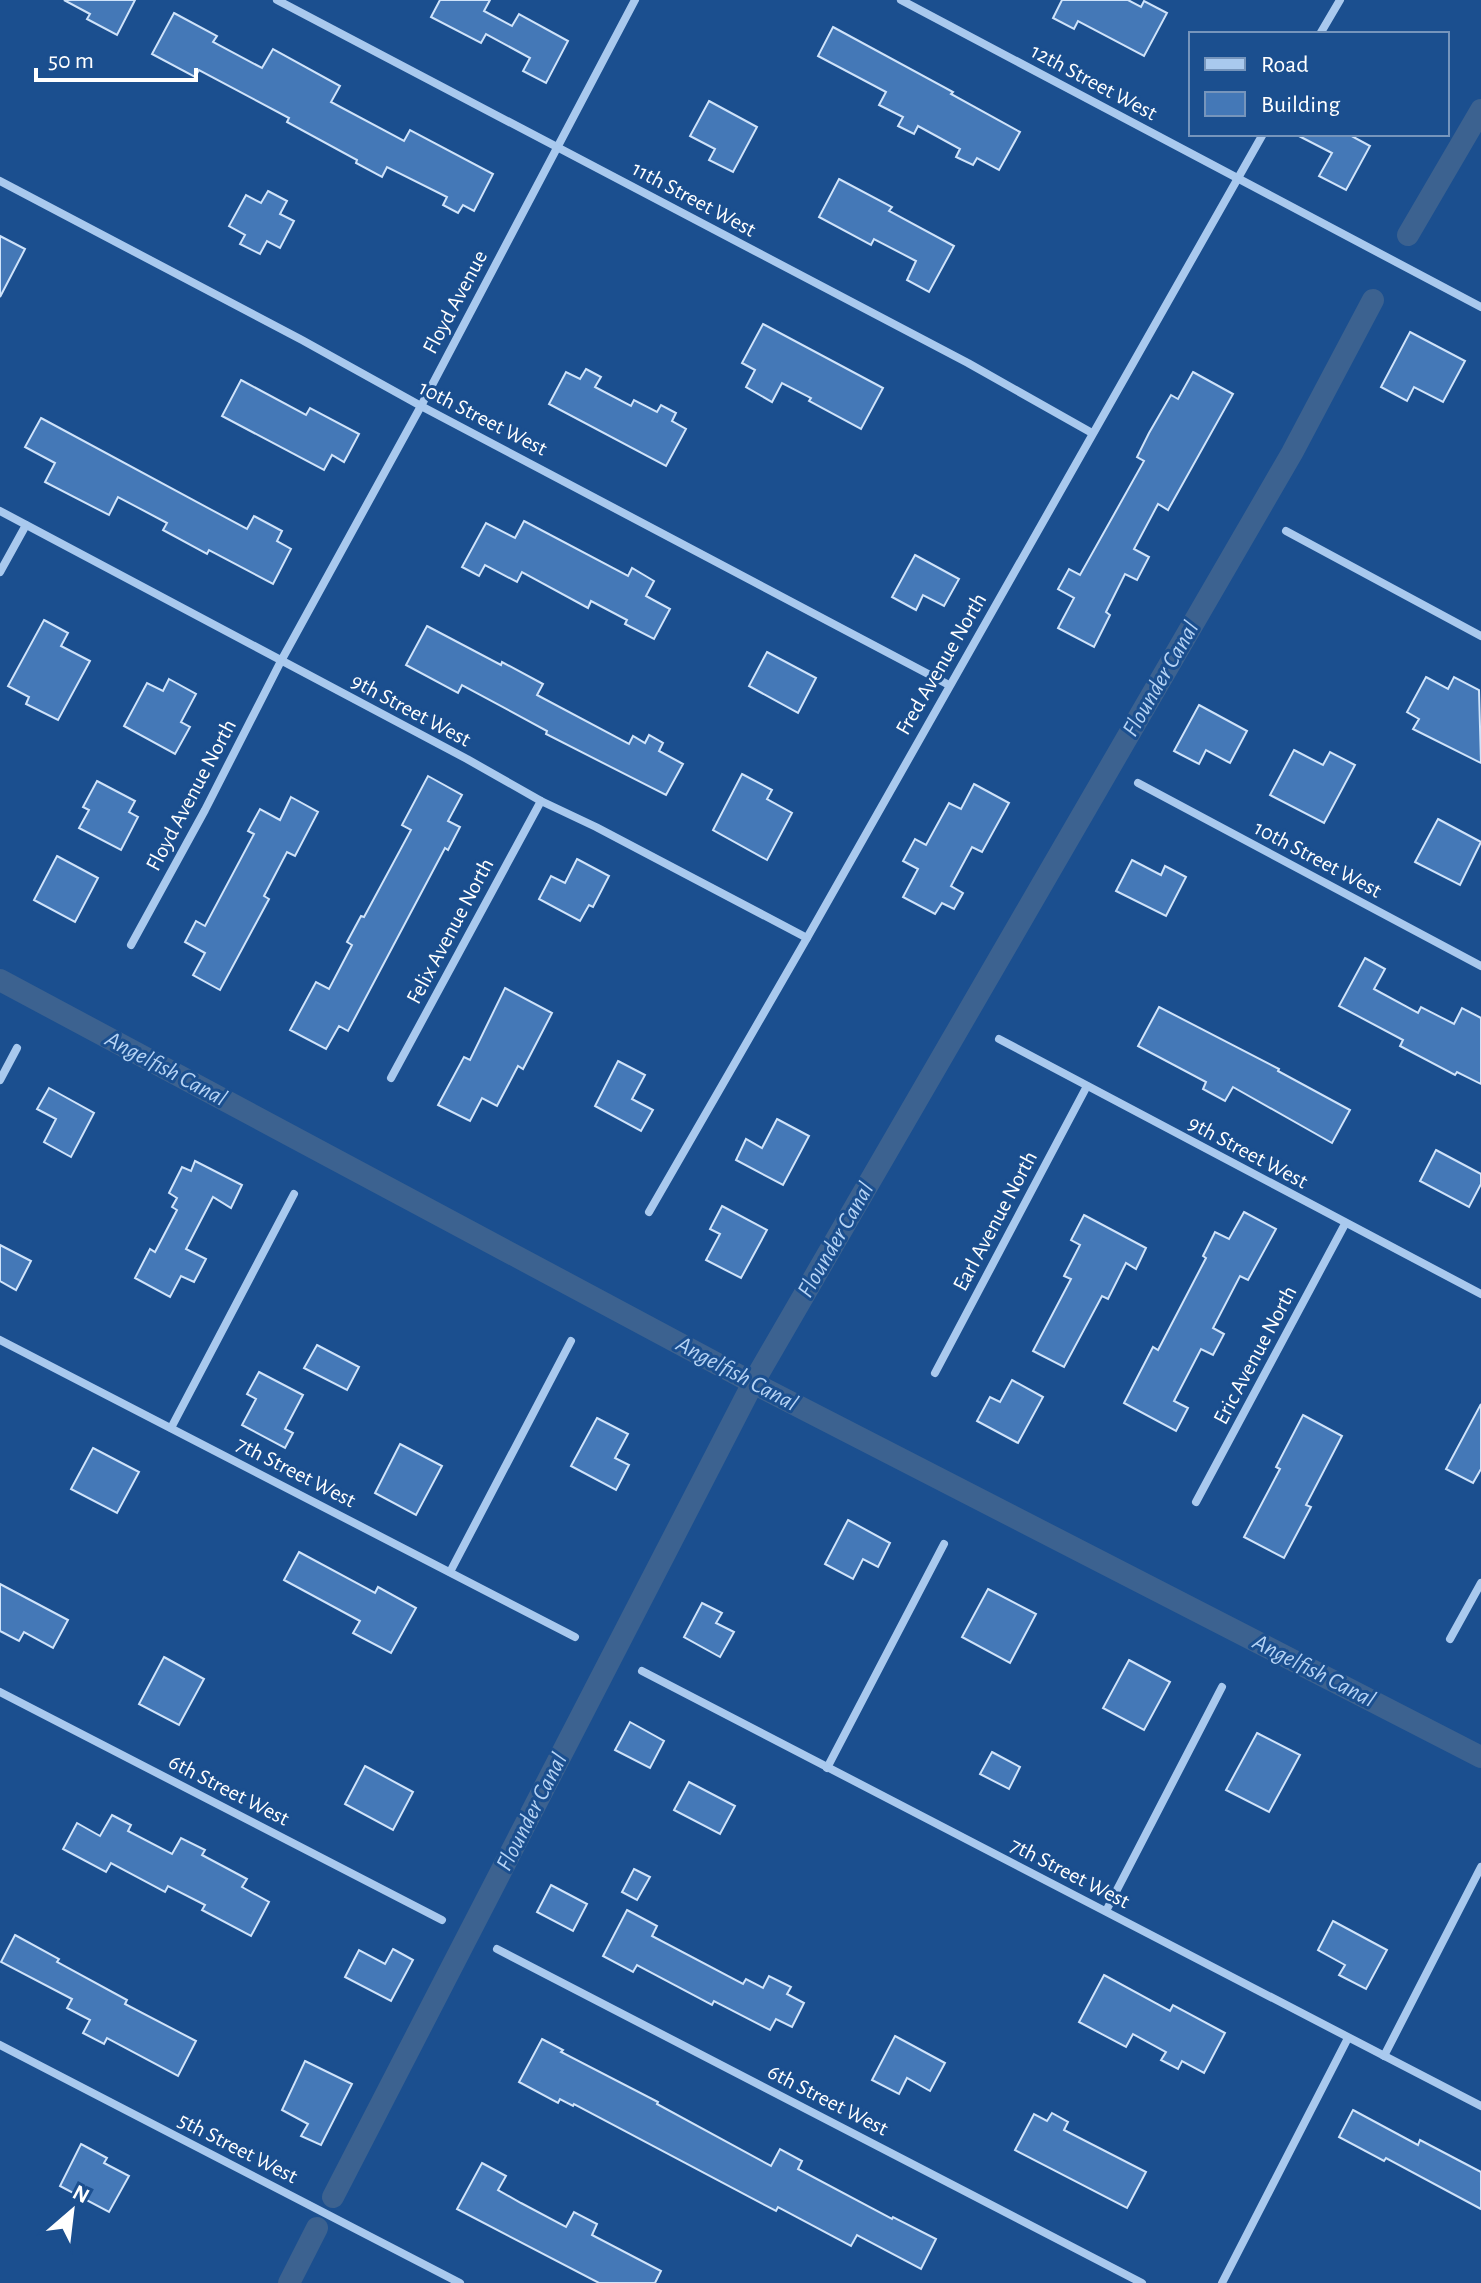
<svg xmlns="http://www.w3.org/2000/svg" width="1481" height="2283" viewBox="0 0 1481 2283" font-family="'Alegreya Sans',sans-serif">
<rect width="100%" height="100%" fill="#1b4f8f"/>
<g fill="none" stroke-linecap="round" stroke-linejoin="round">
<!-- canal -->
<g stroke="#3c6290" stroke-width="22">
<path d="M1408 235 1481 110"/>
<path d="M0 980 753 1383 1481 1757"/>
<path d="M333 2197 753 1383 1292 453 1373 300"/>
<path d="M289 2283 317 2228"/>
</g>
</g>
<!-- building -->
<g fill="#4478b7" stroke="#cfe3fa" stroke-width="2">
<path d="M64 0H135L117 35 87 19 90 14Z"/>
<path d="M440 0H490L484 11 512 26 519 14 568 41 546 83 523 71 530 58 486 34 481 43 431 17Z"/>
<path d="M1062 0H1128L1141 7 1144 1 1167 13 1144 56 1078 21 1074 29 1053 18Z"/>
<path d="M174 13 217 36 213 42 262 68 273 49 340 86 331 102 404 141 410 130 493 174 474 211 463 205 458 213 443 205 447 197 387 167 382 177 356 163 357 160 287 122 289 118 199 70 195 77 152 54Z"/>
<path d="M833 27 953 92 951 94 1020 132 999 170 977 158 973 165 956 157 960 149 918 126 914 134 898 126 903 117 879 105 886 92 818 56Z"/>
<path d="M709 101 757 127 733 172 709 160 715 149 690 136Z"/>
<path d="M1295 134H1348L1370 146 1346 190 1319 176 1332 153Z"/>
<path d="M839 179 892 207 889 211 954 246 929 292 907 280 916 261 874 239 871 245 819 217Z"/>
<path d="M268 191 287 201 280 214 294 221 280 248 267 241 260 254 240 244 245 235 229 226 246 195 261 203Z"/>
<path d="M0 236 25 249 0 297Z"/>
<path d="M763 324 883 388 861 429 809 401 811 398 782 383 772 402 746 387 755 370 742 363Z"/>
<path d="M1410 332 1465 361 1443 402 1414 387 1407 401 1381 387Z"/>
<path d="M586 369 601 377 595 387 631 406 634 400 657 412 661 405 676 413 672 421 686 429 666 466 549 404 566 372 580 379Z"/>
<path d="M1193 372 1233 394 1168 510 1158 504 1134 549 1149 557 1137 580 1125 574 1106 612 1110 615 1094 647 1058 628 1074 598 1058 589 1069 569 1080 575 1144 461 1137 457 1149 433 1171 395 1178 399Z"/>
<path d="M241 380 306 415 310 408 359 434 344 462 332 455 324 470 222 416Z"/>
<path d="M41 418 247 529 254 516 282 531 277 541 291 549 273 584 209 550 207 554 163 530 167 523 118 497 109 515 45 482 55 463 25 447Z"/>
<path d="M524 521 628 576 632 568 654 581 646 596 670 609 654 639 625 624 627 620 591 601 588 608 522 572 517 582 485 565 479 576 462 567 486 523 515 538Z"/>
<path d="M915 555 959 579 944 606 923 595 916 610 892 597Z"/>
<path d="M44 620 68 633 61 646 90 661 58 720 26 704 29 697 8 686Z"/>
<path d="M427 626 501 665 502 662 543 684 537 695 629 744 633 736 645 743 649 735 663 743 659 751 683 764 666 795 546 734 547 731 462 685 458 693 406 665Z"/>
<path d="M767 652 816 678 798 713 749 686Z"/>
<path d="M1426 677 1448 689 1454 677 1479 690 1481 763 1413 729 1419 719 1407 712Z"/>
<path d="M169 679 196 694 181 722 190 727 175 754 124 726 147 683 163 691Z"/>
<path d="M1199 705 1247 731 1230 763 1206 750 1199 764 1174 751Z"/>
<path d="M1294 750 1323 765 1330 752 1355 765 1324 823 1270 795Z"/>
<path d="M742 774 772 790 767 799 792 813 767 860 713 830Z"/>
<path d="M428 776 462 795 448 821 460 827 448 850 445 848 348 1031 339 1026 326 1049 290 1030 316 982 329 989 352 945 347 942 361 916 364 917 411 830 402 825Z"/>
<path d="M97 781 135 801 129 812 138 817 121 850 79 828 89 810 83 807Z"/>
<path d="M974 784 1009 803 982 852 972 847 951 886 963 893 954 909 942 903 935 914 903 897 918 869 903 861 915 839 926 845 949 803 961 809Z"/>
<path d="M291 797 318 812 295 856 287 852 264 896 269 899 220 990 193 975 205 953 185 942 196 921 205 926 254 834 248 831 260 809 280 820Z"/>
<path d="M1438 819 1481 842 1460 885 1415 862Z"/>
<path d="M57 856 98 878 75 922 34 900Z"/>
<path d="M577 859 609 876 593 907 589 905 580 921 539 899 551 876 565 883Z"/>
<path d="M1132 860 1161 875 1165 866 1186 877 1166 916 1116 891Z"/>
<path d="M1365 958 1385 969 1374 989 1418 1013 1421 1007 1454 1024 1462 1008 1481 1018V1084L1457 1072 1455 1075 1400 1046 1403 1040 1339 1006Z"/>
<path d="M505 988 552 1013 523 1069 518 1066 497 1106 482 1098 470 1121 438 1105 464 1057 470 1060Z"/>
<path d="M1159 1007 1279 1069 1278 1071 1350 1110 1332 1143 1233 1087 1225 1101 1203 1089 1206 1082 1138 1046Z"/>
<path d="M618 1061 645 1075 632 1099 653 1110 641 1131 595 1106Z"/>
<path d="M49 1088 94 1113 71 1157 44 1142 56 1119 37 1109Z"/>
<path d="M777 1119 809 1136 783 1185 736 1160 746 1139 762 1148Z"/>
<path d="M1436 1150 1481 1174V1184L1469 1207 1420 1181Z"/>
<path d="M195 1161 242 1185 231 1208 213 1197 186 1249 206 1259 194 1282 181 1276 170 1297 135 1278 150 1249 155 1252 177 1210 172 1207 177 1198 169 1193 182 1167 191 1171Z"/>
<path d="M722 1206 767 1230 741 1278 706 1260 720 1234 710 1229Z"/>
<path d="M1244 1212 1276 1229 1248 1280 1240 1276 1213 1328 1224 1334 1213 1355 1201 1349 1174 1401 1188 1408 1176 1431 1124 1403 1153 1347 1158 1350 1206 1258 1203 1256 1215 1232 1229 1239Z"/>
<path d="M1084 1215 1146 1248 1136 1269 1126 1263 1108 1299 1102 1296 1064 1367 1033 1351 1071 1279 1064 1276 1080 1245 1071 1240Z"/>
<path d="M0 1245 31 1261 16 1290 0 1281Z"/>
<path d="M317 1345 359 1367 347 1390 304 1368Z"/>
<path d="M259 1372 303 1395 285 1429 293 1433 285 1448 242 1425 256 1399 247 1394Z"/>
<path d="M1012 1380 1043 1397 1018 1443 977 1421 990 1397 1000 1402Z"/>
<path d="M1481 1404V1469L1473 1483 1446 1469Z"/>
<path d="M1303 1415 1342 1436 1306 1505 1311 1507 1284 1558 1244 1537 1280 1469 1276 1467Z"/>
<path d="M597 1418 628 1434 615 1458 629 1465 616 1490 571 1466Z"/>
<path d="M400 1444 442 1466 416 1515 375 1493Z"/>
<path d="M93 1448 139 1472 117 1513 71 1489Z"/>
<path d="M848 1520 890 1543 878 1567 863 1559 853 1579 825 1564Z"/>
<path d="M299 1552 375 1593 378 1587 416 1608 391 1653 353 1633 360 1621 284 1580Z"/>
<path d="M0 1584 68 1620 53 1648 24 1632 19 1641 0 1631Z"/>
<path d="M988 1589 1036 1614 1010 1663 962 1637Z"/>
<path d="M702 1603 722 1613 716 1623 734 1632 720 1657 684 1637Z"/>
<path d="M164 1657 204 1679 179 1725 139 1704Z"/>
<path d="M1129 1660 1170 1682 1144 1730 1103 1708Z"/>
<path d="M630 1722 664 1741 650 1768 615 1750Z"/>
<path d="M1257 1733 1300 1755 1269 1812 1226 1790Z"/>
<path d="M992 1752 1020 1767 1009 1789 980 1774Z"/>
<path d="M365 1766 413 1792 393 1830 345 1804Z"/>
<path d="M689 1782 735 1806 720 1834 674 1810Z"/>
<path d="M112 1815 131 1825 128 1831 172 1854 181 1838 205 1850 202 1855 247 1879 242 1887 269 1902 251 1936 202 1910 205 1905 168 1886 165 1892 111 1863 106 1872 63 1849 77 1823 100 1836Z"/>
<path d="M634 1869 650 1877 637 1900 622 1892Z"/>
<path d="M551 1885 587 1904 573 1931 537 1912Z"/>
<path d="M627 1910 657 1926 652 1936 743 1984 746 1979 763 1988 769 1976 791 1987 787 1994 804 2003 792 2027 776 2019 770 2030 714 2001 712 2005 637 1965 633 1972 603 1956Z"/>
<path d="M1333 1921 1387 1950 1366 1989 1339 1975 1345 1965 1318 1950Z"/>
<path d="M15 1935 59 1959 57 1962 127 2000 125 2004 196 2041 178 2076 107 2038 104 2044 83 2033 90 2020 67 2008 72 1999 1 1962Z"/>
<path d="M393 1949 413 1960 391 2001 345 1977 359 1950 385 1964Z"/>
<path d="M1104 1975 1170 2011 1173 2005 1225 2033 1204 2073 1182 2061 1178 2069 1161 2060 1166 2052 1133 2034 1126 2047 1079 2022Z"/>
<path d="M895 2036 945 2063 930 2091 907 2078 899 2094 872 2080Z"/>
<path d="M542 2039 563 2050 561 2052 658 2102 657 2104 771 2166 780 2149 802 2161 798 2169 892 2219 893 2217 936 2239 921 2269 857 2235 851 2246 778 2207 776 2211 574 2104 573 2106 560 2099 558 2103 519 2082Z"/>
<path d="M305 2061 352 2084 321 2145 301 2136 308 2124 282 2110Z"/>
<path d="M1353 2110 1418 2145 1420 2140 1481 2172V2209L1386 2158 1384 2161 1339 2137Z"/>
<path d="M1052 2113 1068 2122 1064 2130 1146 2172 1127 2208 1015 2150 1034 2114 1047 2121Z"/>
<path d="M81 2144 107 2158 104 2163 129 2176 109 2212 60 2186Z"/>
<path d="M482 2163 506 2176 498 2190 521 2203 566 2227 574 2212 597 2224 592 2235 661 2271 655 2283H599L457 2209Z"/>
</g>
<g fill="none" stroke-linecap="round" stroke-linejoin="round">
<!-- street -->
<g stroke="#a9c9ee" stroke-width="8">
<path d="M277 0 968 363 1092 433"/>
<path d="M901 0 1481 307"/>
<path d="M1320 34 1340 0"/>
<path d="M0 181 302 340 421 406 949 685"/>
<path d="M0 511 467 759 541 801 596 827 807 938"/>
<path d="M1286 531 1481 636"/>
<path d="M0 572 26 525"/>
<path d="M1138 783 1481 966"/>
<path d="M131 945 205 810 281 661 421 406 635 0"/>
<path d="M999 1039 1481 1294"/>
<path d="M391 1078 541 801"/>
<path d="M0 1080 17 1048"/>
<path d="M649 1212 807 938 1263 134"/>
<path d="M0 1340 575 1637"/>
<path d="M935 1373 1087 1086"/>
<path d="M171 1428 294 1194"/>
<path d="M1196 1502 1345 1224"/>
<path d="M450 1572 571 1341"/>
<path d="M1450 1639 1481 1583"/>
<path d="M642 1671 1481 2106"/>
<path d="M0 1692 442 1920"/>
<path d="M827 1768 944 1544"/>
<path d="M1106 1911 1222 1687"/>
<path d="M497 1949 1142 2283"/>
<path d="M0 2045 460 2283"/>
<path d="M1384 2056 1481 1867"/>
<path d="M1222 2283 1348 2038"/>
</g>
</g>
<g text-anchor="middle" dominant-baseline="central" stroke-width="6" stroke-linejoin="round" paint-order="stroke">
<!-- street labels -->
<g font-size="22" fill="#fff" stroke="#1b4f8f">
<text transform="translate(1094 82) rotate(28)">12th Street West</text>
<text transform="translate(694 199) rotate(28)">11th Street West</text>
<text transform="translate(455 302) rotate(-62)">Floyd Avenue</text>
<text transform="translate(483 418) rotate(27)">10th Street West</text>
<text transform="translate(941 664) rotate(-60)">Fred Avenue North</text>
<text transform="translate(411 710) rotate(28)">9th Street West</text>
<text transform="translate(191 795) rotate(-62)">Floyd Avenue North</text>
<text transform="translate(1318 859) rotate(28)">10th Street West</text>
<text transform="translate(450 931) rotate(-62)">Felix Avenue North</text>
<text transform="translate(1248 1152) rotate(28)">9th Street West</text>
<text transform="translate(995 1221) rotate(-62)">Earl Avenue North</text>
<text transform="translate(1255 1355) rotate(-62)">Eric Avenue North</text>
<text transform="translate(296 1472) rotate(27)">7th Street West</text>
<text transform="translate(229 1790) rotate(27)">6th Street West</text>
<text transform="translate(1070 1873) rotate(27)">7th Street West</text>
<text transform="translate(828 2100) rotate(27)">6th Street West</text>
<text transform="translate(238 2148) rotate(27)">5th Street West</text>
</g>
<!-- water labels -->
<g font-size="24" font-style="italic" fill="#b5d3f5" stroke="#1b4f8f">
<text transform="translate(1161 679) rotate(-60)">Flounder Canal</text>
<text transform="translate(166 1069) rotate(28)">Angelfish Canal</text>
<text transform="translate(836 1240) rotate(-60)">Flounder Canal</text>
<text transform="translate(737 1374) rotate(28)">Angelfish Canal</text>
<text transform="translate(1314 1671) rotate(27)">Angelfish Canal</text>
<text transform="translate(532 1812) rotate(-63)">Flounder Canal</text>
</g>
</g>
<!-- legend -->
<rect x="1189" y="32" width="260" height="104" fill="#1b4f8f" stroke="#7695bc" stroke-width="2"/>
<rect x="1205" y="58" width="40" height="12" fill="#a9c9ee" stroke="#7695bc" stroke-width="2"/>
<text x="1261" y="72" font-size="24" fill="#ffffff">Road</text>
<rect x="1205" y="92" width="40" height="24" fill="#4478b7" stroke="#7695bc" stroke-width="2"/>
<text x="1261" y="112" font-size="24" fill="#ffffff">Building</text>
<!-- north arrow -->
<g transform="translate(72 2211) rotate(28)" stroke="#1b4f8f" stroke-width="6" paint-order="stroke">
<path d="M0-6L14 30L0 20L-14 30Z" fill="#ffffff"/>
<text y="-12" font-size="22" font-weight="bold" text-anchor="middle" fill="#ffffff">N</text>
</g>
<!-- scale -->
<path d="M36 68v12h160v-12" fill="none" stroke="#ffffff" stroke-width="4"/>
<text x="48" y="68" font-size="24" fill="#ffffff" stroke="#1b4f8f" stroke-width="6" paint-order="stroke">50 m</text>
</svg>
